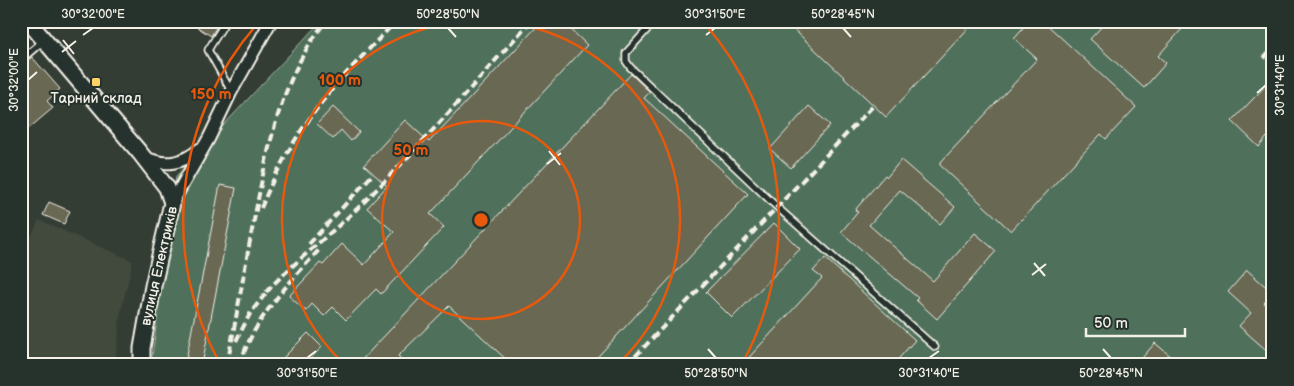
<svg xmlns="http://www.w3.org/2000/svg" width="1294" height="386" viewBox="0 0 1294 386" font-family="'Balsamiq Sans',sans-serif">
<rect width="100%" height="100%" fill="#333d34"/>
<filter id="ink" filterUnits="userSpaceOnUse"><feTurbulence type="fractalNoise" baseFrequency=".02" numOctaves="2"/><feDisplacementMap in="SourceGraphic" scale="10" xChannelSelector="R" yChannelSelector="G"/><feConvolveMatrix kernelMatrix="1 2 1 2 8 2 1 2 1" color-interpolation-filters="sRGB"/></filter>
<g filter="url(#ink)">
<!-- built -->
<path fill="#434a3d" d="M39 220 133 261 121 311 115 365H21V248L33 233Z"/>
<!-- green -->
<path fill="#4f715c" stroke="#a2b1a2" d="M321 21H1273V365H151L176 176Z"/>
<!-- building -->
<g fill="#686752" stroke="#f4f1e8">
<path d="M188 21H220L211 36Z"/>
<path d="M542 21H562L587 45 430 214 444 227 381 294 376 289 346 320 333 307 324 316 312 304 306 311 289 296 320 263 323 265 342 244 364 265 394 232 367 208 387 186 364 165 405 120 429 142Z"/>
<path d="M785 21H975L886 117Z"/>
<path d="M1029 21H1043L1136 107 1106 139 1101 134 1011 231 939 164 1037 59 1014 38Z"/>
<path d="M1107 21H1189L1158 56 1166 63 1144 88 1090 39Z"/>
<path d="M32 57 60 89 47 101 53 108 21 135V84L29 78 21 69V65Z"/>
<path d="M631 74 650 92 644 98 748 194 590 365H512L449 306 398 356 408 365H357Z"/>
<path d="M1273 78V142L1267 137 1259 147 1232 121Z"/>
<path d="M809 106 830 125 791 168 770 149Z"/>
<path d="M333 107 359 132 351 141 341 130 333 139 317 124Z"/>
<path d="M901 160 955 207 940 224 900 190 869 225 933 281 975 233 996 251 937 319 916 300 918 298 841 232 858 212 855 210 885 175 887 177Z"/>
<path d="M220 185 236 188 202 365H185Z"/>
<path d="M49 202 70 211 64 224 43 215Z"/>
<path d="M774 223 800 249 732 318 706 292Z"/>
<path d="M825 258 915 340 893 365H742L822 278 813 271Z"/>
<path d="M1247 270 1273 293 1264 303 1273 310V356L1239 326 1251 313 1228 292Z"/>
<path d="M308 333 322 347 304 365H276Z"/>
<path d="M1155 343 1181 365H1136Z"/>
</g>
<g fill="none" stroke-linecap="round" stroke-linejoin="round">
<!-- lane casing -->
<g stroke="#f4f1e8" stroke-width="9">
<g id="lane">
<path d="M226 21 208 50 231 91"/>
<path d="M655 21 626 53V61L630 67 778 208 935 347"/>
<path d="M1266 21 1273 28"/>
<path d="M21 60 44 40"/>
</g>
</g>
<!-- street casing -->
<g stroke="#f4f1e8" stroke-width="15">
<g id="street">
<path d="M144 157C165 167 182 164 200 149"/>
<path d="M172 203 209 138 231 92 271 21"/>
</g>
</g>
<!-- secondary casing -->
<g stroke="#f4f1e8" stroke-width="19">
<path id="secondary" d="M28 21 140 153 167 188 172 203 153 286 142 348V365"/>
</g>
<!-- lane -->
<use href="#lane" stroke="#26332d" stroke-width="5.5"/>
<!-- street -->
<use href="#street" stroke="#26332d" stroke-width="11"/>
<!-- secondary -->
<use href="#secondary" stroke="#26332d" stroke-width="15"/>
<!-- rail -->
<g stroke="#f4f1e8" stroke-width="4" stroke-dasharray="8 4" stroke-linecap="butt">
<path d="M1264 58 1273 49"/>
<path d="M261 208C273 178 289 147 308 121 333 84 366 53 396 21"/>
<path d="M309 244 373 174"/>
<path d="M266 292C299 257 338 229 372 194 427 139 478 79 531 21"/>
<path d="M236 341 251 312 271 287"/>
<path d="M227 365C237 315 245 265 255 215 268 147 281 77 326 21"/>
<path d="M240 365C252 321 288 284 319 250"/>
<path d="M627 365 874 105"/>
</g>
</g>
</g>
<!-- ticks -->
<path fill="none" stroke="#f4f1e8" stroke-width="2" d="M448 28 456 37M843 28 851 37M83 35 93 28M706 35 715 28M63 40 74 54M62 52 76 41M28 80 37 72M1257 93 1266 85M549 151 560 165M547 164 561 153M1034 263 1045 276M1032 275 1046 264M708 349 716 358M1103 349 1111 358M307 358 316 351M929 358 939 351"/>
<!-- distance rings -->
<g fill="none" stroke="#e8590c" stroke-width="2.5">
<circle cx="481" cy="220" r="99"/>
<path d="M344 364A199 199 0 0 1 471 21M491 21A199 199 0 0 1 618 364"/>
<path d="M220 364A298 298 0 0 1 258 23M704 23A298 298 0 0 1 742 364"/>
</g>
<!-- markers -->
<rect fill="#ffd166" stroke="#26332d" stroke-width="2" x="91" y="77" width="10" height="10" rx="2.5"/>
<g text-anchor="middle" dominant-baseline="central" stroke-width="4" stroke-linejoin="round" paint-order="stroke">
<!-- poi labels -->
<g font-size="14" fill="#f4f1e8" stroke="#26332d">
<text x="96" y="98">Тарний склад</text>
</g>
<!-- street labels -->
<g font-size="14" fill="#f4f1e8" stroke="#26332d">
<text transform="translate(159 266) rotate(-77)">вулиця Електриків</text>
</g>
</g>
<circle cx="481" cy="220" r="8" fill="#e8590c" stroke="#26332d" stroke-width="2.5"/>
<g font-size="15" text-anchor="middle" font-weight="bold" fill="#e8590c" stroke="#26332d" stroke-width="4" stroke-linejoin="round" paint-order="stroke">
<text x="340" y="85">100 m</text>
<text x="211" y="99">150 m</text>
<text x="411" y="155">50 m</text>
</g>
<!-- margin -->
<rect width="1294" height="386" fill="none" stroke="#26332d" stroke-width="55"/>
<!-- scale -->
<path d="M1086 328v8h99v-8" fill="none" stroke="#f4f1e8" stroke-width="2.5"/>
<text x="1094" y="328" font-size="15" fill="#f4f1e8" stroke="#26332d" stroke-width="4" paint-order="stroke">50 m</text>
<rect x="28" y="28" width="1238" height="330" fill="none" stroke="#f4f1e8" stroke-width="2"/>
<g font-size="12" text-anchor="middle" fill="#f4f1e8">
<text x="93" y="18">30°32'00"E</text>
<text x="448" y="18">50°28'50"N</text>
<text x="715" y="18">30°31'50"E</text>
<text x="843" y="18">50°28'45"N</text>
<text transform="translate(14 80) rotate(-90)" y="4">30°32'00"E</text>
<text transform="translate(1280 85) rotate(-90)" y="4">30°31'40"E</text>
<text x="307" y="377">30°31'50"E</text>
<text x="716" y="377">50°28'50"N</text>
<text x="929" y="377">30°31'40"E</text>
<text x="1111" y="377">50°28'45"N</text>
</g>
</svg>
